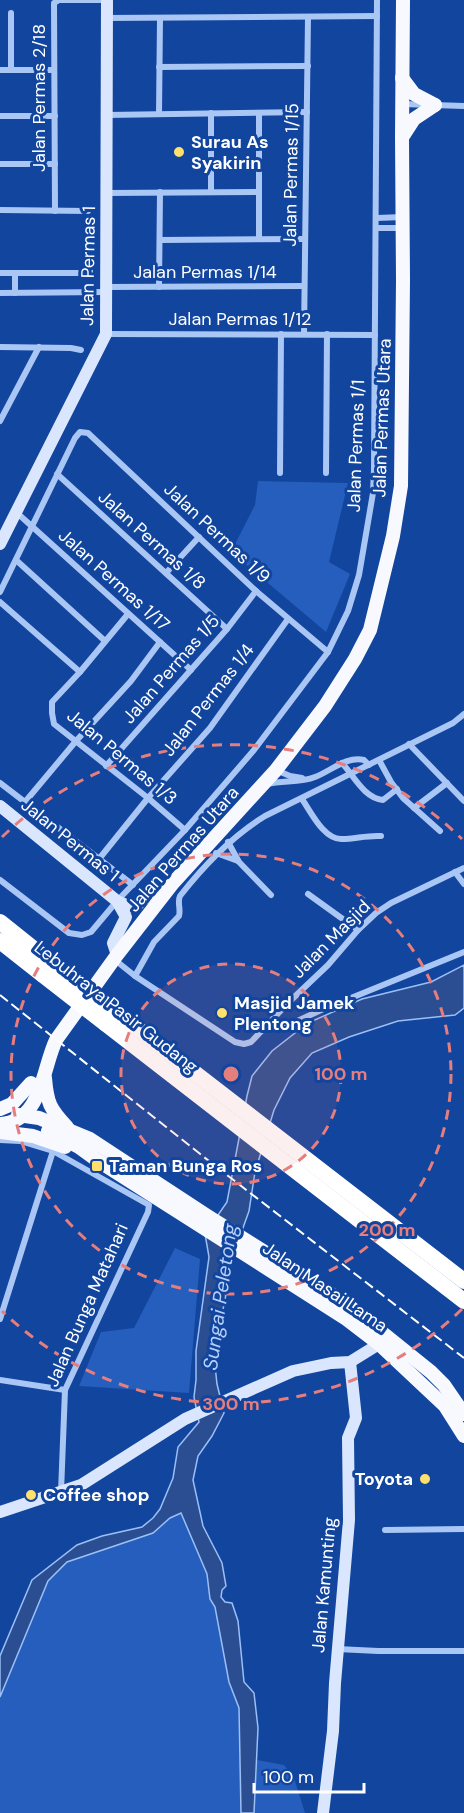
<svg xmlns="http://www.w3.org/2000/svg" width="464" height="1813" viewBox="0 0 464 1813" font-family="'DM Sans',sans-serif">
<rect width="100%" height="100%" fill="#12459e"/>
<!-- green -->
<g fill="#255ebc">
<path d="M258 481 348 483 329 562 350 574 326 632 231 552 255 505Z"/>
<path d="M175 1248 200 1259 189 1393 79 1386 101 1332 134 1328Z"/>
<path d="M181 1513 207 1574 210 1599 215 1607 229 1682 239 1708 241 1813H0V1697L48 1581 67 1562 153 1533 170 1518Z"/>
<path d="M257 1760 284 1765 294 1778 305 1813H254Z"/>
</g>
<!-- water -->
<path fill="#2a4e91" stroke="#9bbff7" stroke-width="1.5" d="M464 965V1008L455 1015 398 1021 349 1037 312 1053 290 1078 274 1110 255 1172 249 1211 234 1253 214 1356 217 1384 224 1413 212 1436 198 1456 193 1480 203 1526 222 1563 226 1586 222 1590 221 1597 225 1602 232 1603 238 1621 244 1682 254 1693 258 1728 254 1813H241L239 1708 229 1682 215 1607 210 1599 207 1574 181 1513 170 1518 153 1533 67 1562 48 1581 0 1697V1656L32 1580 77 1545 102 1536 142 1527 153 1518 160 1509 173 1478 178 1447 199 1422 194 1397 196 1380V1351L209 1257 205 1234 227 1202 247 1096 252 1076 272 1051 308 1023 362 999 431 982Z"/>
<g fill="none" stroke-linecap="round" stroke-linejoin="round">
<!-- street -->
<g stroke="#a9c6f4" stroke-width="6">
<path d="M11 13V70"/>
<path d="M107 18 377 16"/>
<path d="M159 67 308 66"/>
<path d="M0 70H54"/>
<path d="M402 104 464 106"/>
<path d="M211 113V192"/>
<path d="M159 114 160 18"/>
<path d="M107 115 307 112"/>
<path d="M0 116H55"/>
<path d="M0 164H55"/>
<path d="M107 193 259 192"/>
<path d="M0 210 88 211"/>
<path d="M55 211 54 3 59 0H107"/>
<path d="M377 218 403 217"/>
<path d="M377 228H402"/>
<path d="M259 239V113"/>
<path d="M160 240 305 239"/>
<path d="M0 273H88L90 272 89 237"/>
<path d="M15 273V293"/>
<path d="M106 287 304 286"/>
<path d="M159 287 160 192"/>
<path d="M0 293 106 292"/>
<path d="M106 334 375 335"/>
<path d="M304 334 308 17"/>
<path d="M0 347 71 348 81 350"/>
<path d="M0 421 39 347"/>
<path d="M280 473 281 334"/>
<path d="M326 473 327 334"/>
<path d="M57 474 227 629"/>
<path d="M16 512 191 670"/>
<path d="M16 560 105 641"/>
<path d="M166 573 199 537"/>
<path d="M0 592 75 438 80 432 88 433 256 591 328 652"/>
<path d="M0 602 80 672"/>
<path d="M128 614 80 672 52 702V713L54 724 148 798 185 830"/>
<path d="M409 744 464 801"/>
<path d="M379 760 391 782 403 798 440 831"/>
<path d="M342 763C354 776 364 798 383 800L397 789"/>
<path d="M106 766 227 629 256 591"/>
<path d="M276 770 290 776 302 778"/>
<path d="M0 783 133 885"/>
<path d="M267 784C283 780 300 783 315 777 331 771 346 756 364 760L369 765"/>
<path d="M302 799C311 812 324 840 342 839 355 839 367 835 381 836"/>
<path d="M25 802 76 741 131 681 160 642"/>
<path d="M414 808 447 783"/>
<path d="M228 842 239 862 271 895"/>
<path d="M216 853 238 861"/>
<path d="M99 859 148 798 210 728 288 619"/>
<path d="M455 872 464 884"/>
<path d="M0 880 69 933 82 935 91 932 117 901 185 830 254 750 328 652 348 611 359 575 373 493 374 469 377 0"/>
<path d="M308 894 358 930"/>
<path d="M115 960 135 976 235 1042 244 1044 251 1042 288 1003 328 965 358 930 376 913 391 903 464 868"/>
<path d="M135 976 154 942 179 916C181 909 177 902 180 896 205 864 231 837 265 816L453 723 464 714"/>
<path d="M268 1024 274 1026 293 1023 319 1011 464 952"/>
<path d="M0 1140 20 1141 53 1151 149 1205 148 1212 65 1390 61 1492"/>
<path d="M0 1319 53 1151"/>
<path d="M0 1380 65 1390"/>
<path d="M385 1530 464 1529"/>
<path d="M337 1649 378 1651H464"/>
</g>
<!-- secondary -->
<g stroke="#d9e6fd" stroke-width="12">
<path d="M0 544 106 334 107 0"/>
<path d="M0 806 117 901 131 907 136 906 156 889 170 886"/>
<path d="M117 955 113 943 126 917 117 901"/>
<path d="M0 1512 81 1485 185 1419 241 1394 293 1371 331 1363 350 1362 379 1344"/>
<path d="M323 1813 333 1731 335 1683 349 1520 348 1438 356 1418 350 1362"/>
</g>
<!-- primary -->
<g stroke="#f7f9ff" stroke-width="14">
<path d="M402 78 414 94 435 105"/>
<path d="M403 136 414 119 435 105"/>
<path d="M45 1078C47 1103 50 1109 67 1127"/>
<path d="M0 1109 12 1104 31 1083"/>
<path d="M18 1115 39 1118 90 1139 206 1215 344 1302 431 1372 444 1385 464 1414"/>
<path d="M0 1124C42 1122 42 1069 56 1040L117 955 173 883 276 770 325 706 355 659 370 630 393 536 401 486 403 280 402 137 403 0"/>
<path d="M48 1131 79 1147 97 1160 345 1318 379 1344 445 1406 464 1436"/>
<path d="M0 1132 33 1136 65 1147"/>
</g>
<!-- highway -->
<g stroke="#fff" stroke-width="16">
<path d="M0 922 50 962"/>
<path d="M0 941 43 975"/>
<path d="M117 1013 464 1281"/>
<path d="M106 1024 464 1301"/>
</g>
<!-- rail -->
<path stroke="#fff" stroke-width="2" stroke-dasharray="10 4.5" stroke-linecap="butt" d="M0 995 214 1165 464 1358"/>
<!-- highway-bridge -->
<g stroke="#fff" stroke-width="16">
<path d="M50 962 117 1013"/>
<path d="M43 975 106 1024"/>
</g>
</g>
<!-- distance rings -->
<circle cx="231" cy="1074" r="110" fill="#e67e7e" fill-opacity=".12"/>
<g fill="none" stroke="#e67e7e" stroke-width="3" stroke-dasharray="10 8">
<circle cx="231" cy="1074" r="110"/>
<circle cx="231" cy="1074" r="220"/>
<path d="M462 1309A330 330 0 0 1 2 1311M2 837A330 330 0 0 1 462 839"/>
</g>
<!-- markers -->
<g fill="#ffe06d" stroke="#12459e" stroke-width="2">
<circle cx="179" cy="152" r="6"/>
<circle cx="222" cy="1013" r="6"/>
<rect x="91" y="1160" width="12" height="12" rx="3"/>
<circle cx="425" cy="1479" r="6"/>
<circle cx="31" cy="1495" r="6"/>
</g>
<g text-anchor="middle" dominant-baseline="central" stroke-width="6" stroke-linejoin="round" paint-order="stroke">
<!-- street labels -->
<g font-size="18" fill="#fff" stroke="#12459e">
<text transform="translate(39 98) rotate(-90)">Jalan Permas 2/18</text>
<text transform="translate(291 175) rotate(-89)">Jalan Permas 1/15</text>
<text transform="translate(88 266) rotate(-89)">Jalan Permas 1</text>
<text x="205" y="272">Jalan Permas 1/14</text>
<text x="240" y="319">Jalan Permas 1/12</text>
<text transform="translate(382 418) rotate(-88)">Jalan Permas Utara</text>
<text transform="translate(356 446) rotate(-88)">Jalan Permas 1/1</text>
<text transform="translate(217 533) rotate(43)">Jalan Permas 1/9</text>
<text transform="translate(152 540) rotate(42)">Jalan Permas 1/8</text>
<text transform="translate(114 580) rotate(42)">Jalan Permas 1/17</text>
<text transform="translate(171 669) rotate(-49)">Jalan Permas 1/5</text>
<text transform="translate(208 700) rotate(-52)">Jalan Permas 1/4</text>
<text transform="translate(122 757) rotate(40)">Jalan Permas 1/3</text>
<text transform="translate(70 840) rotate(39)">Jalan Permas 1</text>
<text transform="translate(183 849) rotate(-49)">Jalan Permas Utara</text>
<text transform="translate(331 939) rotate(-45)">Jalan Masjid</text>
<text transform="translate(116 1007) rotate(38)">Lebuhraya Pasir Gudang</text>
<text transform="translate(325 1287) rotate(34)">Jalan Masai Lama</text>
<text transform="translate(87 1305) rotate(-66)">Jalan Bunga Matahari</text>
<text transform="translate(324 1585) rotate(-85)">Jalan Kamunting</text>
</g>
<!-- poi labels -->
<g font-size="18" font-weight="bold" fill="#fff" stroke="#12459e" text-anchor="start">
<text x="191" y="142">Surau As<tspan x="191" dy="21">Syakirin</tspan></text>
<text x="234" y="1003">Masjid Jamek<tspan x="234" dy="21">Plentong</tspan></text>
<text x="109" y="1166">Taman Bunga Ros</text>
<text x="413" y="1479" text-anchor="end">Toyota</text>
<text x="43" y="1495">Coffee shop</text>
</g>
<!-- water labels -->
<g font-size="20" font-style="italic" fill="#b6d0fb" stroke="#12459e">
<text transform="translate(220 1297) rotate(-82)">Sungai Peletong</text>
</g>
</g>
<circle cx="231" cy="1074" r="9" fill="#e67e7e" stroke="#12459e" stroke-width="3"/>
<g font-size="18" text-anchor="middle" font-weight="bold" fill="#e67e7e" stroke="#12459e" stroke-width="6" stroke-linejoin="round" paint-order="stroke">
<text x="341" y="1080">100 m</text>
<text x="387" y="1236">200 m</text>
<text x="231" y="1410">300 m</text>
</g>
<!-- scale -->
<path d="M254 1783v9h110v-9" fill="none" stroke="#ffffff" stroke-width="3"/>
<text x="263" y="1783" font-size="18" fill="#ffffff" stroke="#12459e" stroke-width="4.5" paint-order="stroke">100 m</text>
</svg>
